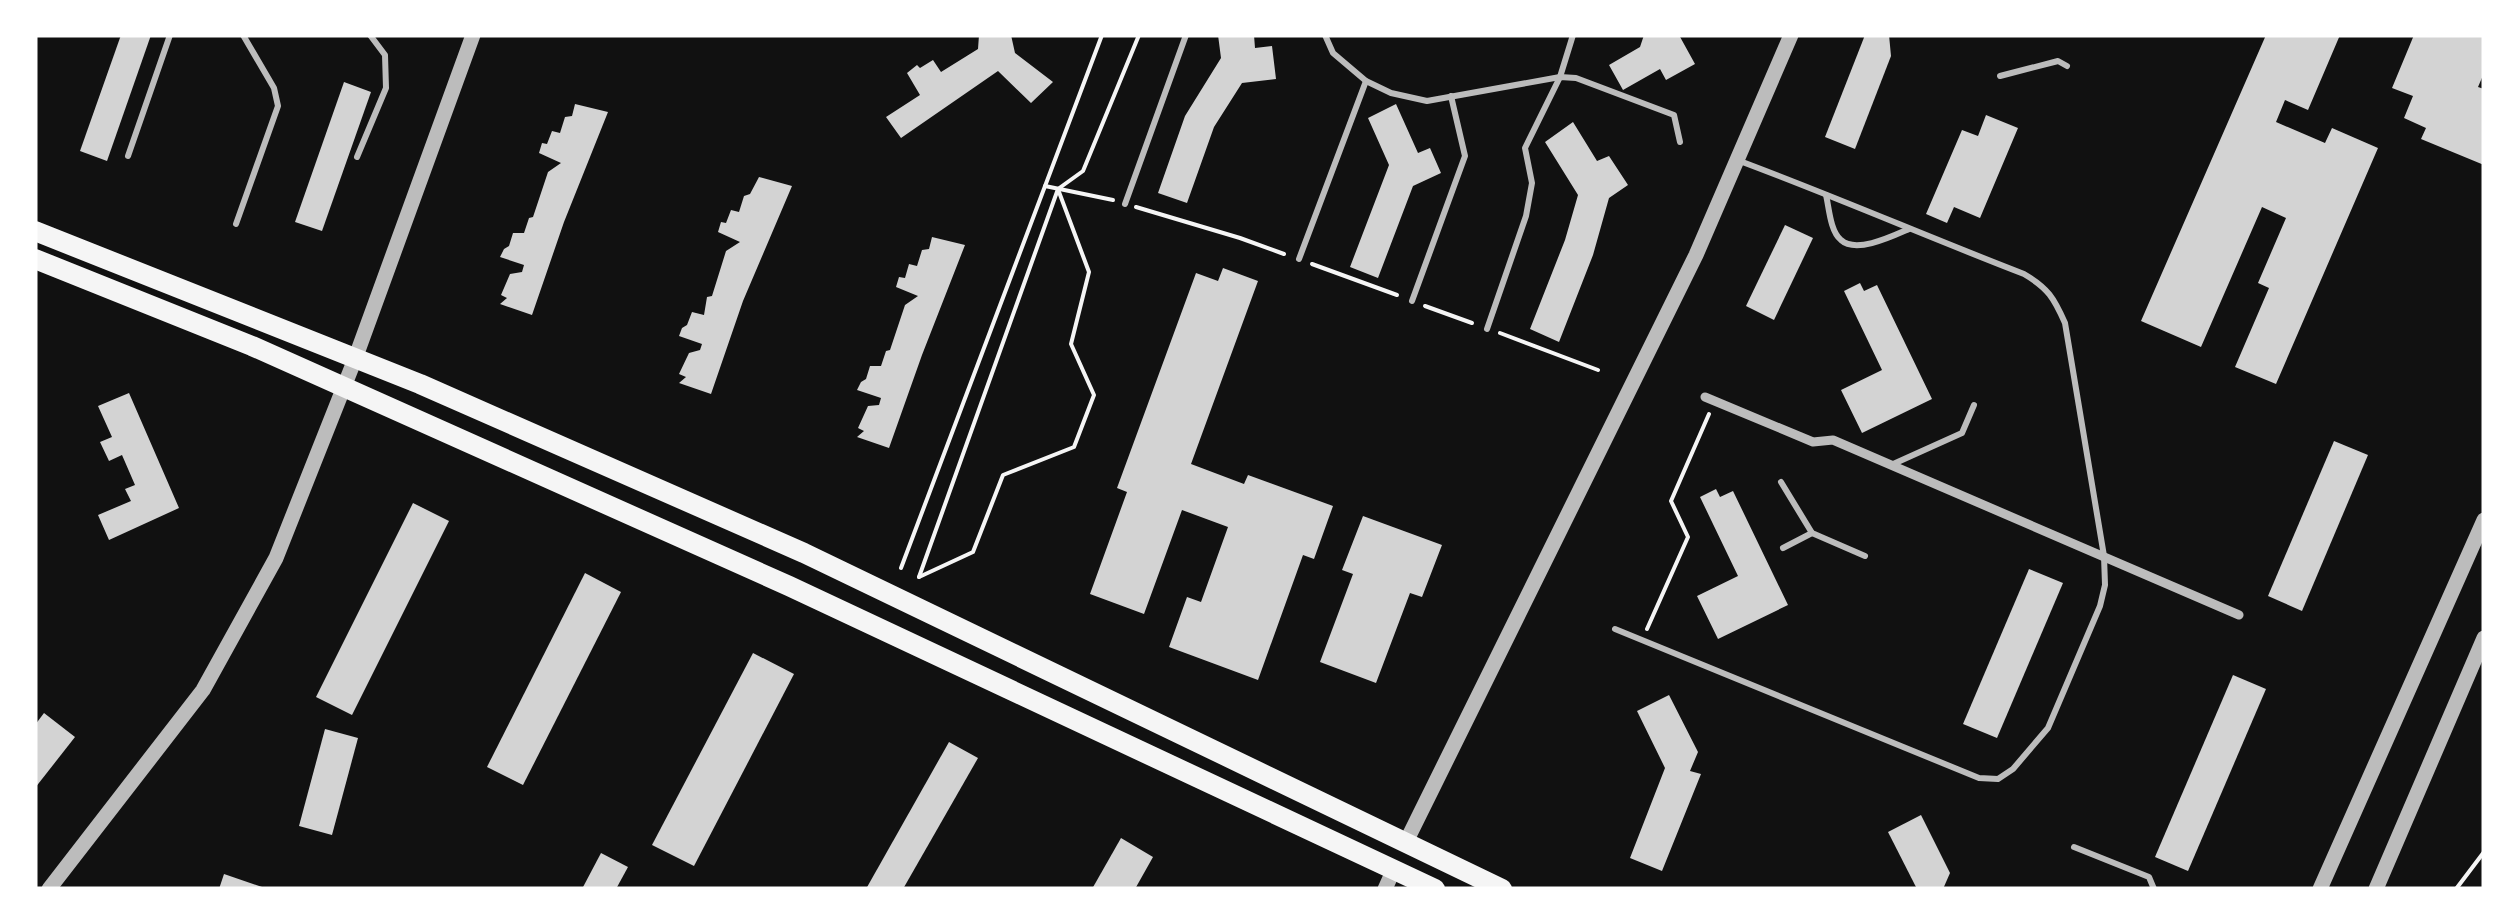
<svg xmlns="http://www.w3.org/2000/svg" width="2519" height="924" viewBox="0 0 2519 924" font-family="'IBM Plex Serif',serif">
<rect width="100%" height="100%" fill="#111"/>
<!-- building -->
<g fill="#d3d3d3">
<path d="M121 35H151L107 161 80 151Z"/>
<path d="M979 35H1011L1015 53 1053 82 1031 103 998 71 901 138 886 117 920 95 907 73 917 65 920 68 933 60 941 72 978 49Z"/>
<path d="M1218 35H1254L1255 48 1272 46 1276 79 1242 83 1214 127 1187 203 1158 193 1185 116 1221 58Z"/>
<path d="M1644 35H1679L1695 64 1666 80 1660 69 1623 90 1609 65 1640 47Z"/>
<path d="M1865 35H1889L1891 56 1855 149 1825 137Z"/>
<path d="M2266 35H2340L2308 110 2285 100 2276 122 2325 143 2332 128 2378 148 2276 384 2235 367 2269 288 2258 283 2286 218 2262 207 2201 347 2141 321Z"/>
<path d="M2414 35H2484V73L2478 87 2484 89V165L2421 139 2426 128 2404 118 2413 96 2392 88Z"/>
<path d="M344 82 371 92 322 231 295 222Z"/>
<path d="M575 104 608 112 564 222 532 315 500 304 507 298 501 295 510 274 522 272 524 265 500 257 504 249 509 246 513 233H524L529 218 533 217 548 172 561 163 539 153 542 143 547 144 552 131 560 133 565 117 572 116Z"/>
<path d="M1396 104 1418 153 1430 148 1441 173 1413 186 1378 278 1350 267 1389 165 1368 118Z"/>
<path d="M1986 115 2018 128 1980 218 1954 207 1947 223 1926 214 1962 130 1978 136Z"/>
<path d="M1573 122 1597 161 1609 156 1628 185 1609 198 1593 255 1559 342 1530 329 1565 240 1578 195 1545 142Z"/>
<path d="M759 177 792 186 743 301 711 394 679 383 686 377 679 374 689 353 700 350 702 344 679 336 682 328 687 325 692 312 704 315 707 297 712 296 726 251 740 242 718 232 721 222 726 223 731 210 739 212 744 196 750 194Z"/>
<path d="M1785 225 1813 238 1774 320 1746 306Z"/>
<path d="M932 237 965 245 922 355 889 448 857 437 864 431 858 428 868 406 879 405 881 398 857 390 861 382 866 379 870 366H881L886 351 890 350 905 305 918 296 896 287 899 277 905 278 909 264 917 266 922 250 929 249Z"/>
<path d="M1223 268 1258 281 1191 464 1244 484 1248 475 1333 506 1314 559 1303 555 1258 680 1169 647 1187 597 1201 602 1228 527 1182 510 1144 614 1090 594 1127 492 1117 488 1196 273 1218 281Z"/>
<path d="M1860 283 1864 291 1877 285 1932 399 1862 433 1841 390 1882 370 1844 291Z"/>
<path d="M129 393 179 508 109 540 98 515 131 501 125 489 135 485 122 455 109 461 100 442 112 437 98 406Z"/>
<path d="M2334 441 2368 455 2302 611 2268 596Z"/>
<path d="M1716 489 1720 497 1733 491 1788 605 1718 639 1697 596 1738 576 1700 497Z"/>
<path d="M413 503 449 521 352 715 316 697Z"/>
<path d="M1363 516 1442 545 1422 597 1410 593 1376 683 1320 662 1353 574 1342 570Z"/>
<path d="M2029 569 2063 583 1997 738 1963 724Z"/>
<path d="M585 573 621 592 523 785 487 767Z"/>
<path d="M753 653 794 674 694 866 652 845Z"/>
<path d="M2233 675 2266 689 2188 871 2155 857Z"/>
<path d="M1669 695 1698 752 1690 771 1701 774 1662 871 1630 858 1665 768 1637 711Z"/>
<path d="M44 713 75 737 35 788V725Z"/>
<path d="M325 729 358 738 332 835 299 826Z"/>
<path d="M949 742 978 758 903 889H866Z"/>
<path d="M1921 815 1950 873 1943 889H1917L1888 832Z"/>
<path d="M1121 838 1153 857 1135 889H1092Z"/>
<path d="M601 853 628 867 616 889H582Z"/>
<path d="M224 874 265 888V889H219Z"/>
</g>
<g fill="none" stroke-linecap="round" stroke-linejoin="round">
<!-- path -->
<g stroke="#f5f5f5" stroke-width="4">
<path d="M1045 186 1113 200"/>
<path d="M1136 207 1240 238 1284 254"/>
<path d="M1312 264 1397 295"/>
<path d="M1425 306 1472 323"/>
<path d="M1500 333 1598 370"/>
<path d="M901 568 1102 35"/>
<path d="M919 577 1058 189 1083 171 1139 35"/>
<path d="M919 577 973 552 1003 475 1074 447 1094 395 1071 344 1089 272 1059 192"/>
<path d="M1647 629 1688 537 1671 501 1709 414"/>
<path d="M2456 889 2484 852"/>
</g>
<!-- service -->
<g stroke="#bcbcbc" stroke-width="6">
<path d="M1325 35 1333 53 1366 81 1391 93 1427 101 1560 77 1576 78 1674 115 1680 142"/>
<path d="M2000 76 2058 61 2067 66"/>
<path d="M128 156 170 35"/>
<path d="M357 157 386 88 385 55 370 35"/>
<path d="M1826 195C1829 207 1830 231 1841 240 1856 254 1893 236 1909 229"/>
<path d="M1125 204 1186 35"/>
<path d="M236 224 278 106 274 88 243 35"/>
<path d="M1299 259 1366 81"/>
<path d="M1412 301 1465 156 1451 96"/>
<path d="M1487 329 1526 216 1532 183 1525 148 1560 77 1573 35"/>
<path d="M1891 465 1962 433 1974 405"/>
<path d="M1781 482 1812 533 1865 556"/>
<path d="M1783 548 1812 533"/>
<path d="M1615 629 1979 778 1998 779 2013 769 2048 728 2100 606 2105 585 2104 556 2065 323C2054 298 2048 288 2024 274 1928 237 1834 196 1737 160"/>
<path d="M2074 847 2149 877 2154 889"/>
</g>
<!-- pedestrian -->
<path stroke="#bcbcbc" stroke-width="9" d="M1705 397 1813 442 1833 440 2239 615"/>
<!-- tertiary -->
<g stroke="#bcbcbc" stroke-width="15">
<path d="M1406 842 1696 255 1791 35"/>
<path d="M49 889 203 690 276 558 355 359 473 35"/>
<path d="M1385 889 1394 869"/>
<path d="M2320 889 2484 520"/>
<path d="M2376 889 2484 638"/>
</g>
<!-- primary -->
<g stroke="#f5f5f5" stroke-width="20">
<path d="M35 231 420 384 804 553 1502 889"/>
<path d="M35 259 252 346 789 586 1435 889"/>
</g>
</g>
<!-- border -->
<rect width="2519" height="924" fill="none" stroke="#ffffff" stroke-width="75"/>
</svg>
